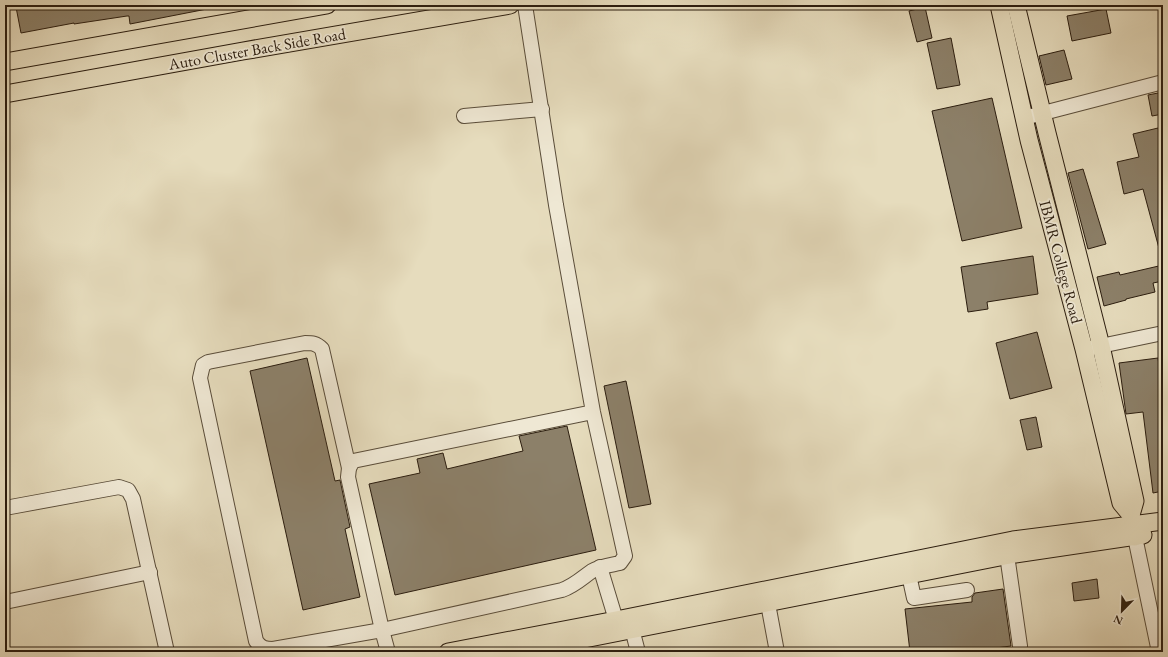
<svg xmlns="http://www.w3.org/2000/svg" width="1168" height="657" viewBox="0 0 1168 657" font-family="'EB Garamond',serif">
<rect width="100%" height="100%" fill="#e6dcbd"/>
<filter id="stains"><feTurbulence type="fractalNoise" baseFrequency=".005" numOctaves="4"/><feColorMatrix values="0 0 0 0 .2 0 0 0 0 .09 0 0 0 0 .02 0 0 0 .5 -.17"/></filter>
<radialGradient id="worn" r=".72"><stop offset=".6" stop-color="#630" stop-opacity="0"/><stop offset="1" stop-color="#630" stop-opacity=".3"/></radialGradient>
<!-- building -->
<g fill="#8c8069" stroke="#2b1d0f">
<path d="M28 5H158L159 9 180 5H206L207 9 130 24 129 16H127L74 24V23L21 33 16 7Z"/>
<path d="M925 7 932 38 917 42 909 11Z"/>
<path d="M1106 9 1111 33 1072 41 1067 16Z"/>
<path d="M951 38 960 85 937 89 927 43Z"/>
<path d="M1064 50 1072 79 1046 85 1039 56Z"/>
<path d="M1163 92V114L1152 116 1148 95Z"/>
<path d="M992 98 1022 228 962 241 932 111Z"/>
<path d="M1158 128 1163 148V252H1160L1143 189 1124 194 1117 162 1139 157 1133 134Z"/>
<path d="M1083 169 1106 244 1088 249 1068 173Z"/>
<path d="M1033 256 1038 294 987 302 988 309 968 312 961 267Z"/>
<path d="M1163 265V281L1153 283 1155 292 1126 299V300L1104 306 1097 277 1119 272 1120 275Z"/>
<path d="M1037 332 1052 388 1010 399 996 343Z"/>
<path d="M307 358 335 481 340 480 350 527 345 529 360 597 303 610 250 371Z"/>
<path d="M1158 358 1163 394V491L1153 493 1143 412 1126 414 1119 363Z"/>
<path d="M626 381 651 504 629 508 604 386Z"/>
<path d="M1036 417 1042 447 1027 450 1020 420Z"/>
<path d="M567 426 596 550 395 595 369 484 420 473 417 459 443 453 447 469 523 451 519 436Z"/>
<path d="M1097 579 1099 598 1074 601 1072 583Z"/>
<path d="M1003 589 1011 646 964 652H910L905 609 972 602V597L975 593Z"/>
</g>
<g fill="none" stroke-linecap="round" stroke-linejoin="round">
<!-- minor casing -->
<g stroke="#5a4d3a" stroke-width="16">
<g id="minor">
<path d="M525 5 556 205 593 412 625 556 620 563C611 565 600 566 592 571 582 578 574 586 562 590L382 630 348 477 349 468 353 461 593 412"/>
<path d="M464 116 542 109"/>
<path d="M1024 118 1163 82"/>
<path d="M1091 348 1163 333"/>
<path d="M349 468 322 349C316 343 312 343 305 343L208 362 203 365 200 378 256 641C261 648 265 649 273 649L382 630 388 652"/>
<path d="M5 508 119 487 128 490 133 499 167 652"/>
<path d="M1135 537 1159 652"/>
<path d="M1007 555 1020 646"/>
<path d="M600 567 616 620"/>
<path d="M909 575 914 598 967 590"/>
<path d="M766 593 777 652"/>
<path d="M5 602 150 572"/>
<path d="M632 629 638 652"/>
</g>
</g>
<!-- major casing -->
<g stroke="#2b1d0f" stroke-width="19">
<g id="major">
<path d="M999 5 1029 140 1084 349 1121 503 1131 515"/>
<path d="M1016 5 1047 133 1101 346 1135 501 1131 515 1135 537"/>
<path d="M5 62 327 5"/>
<path d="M5 94 243 51 510 5"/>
<path d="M448 652 616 620 1013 540 1163 521"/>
<path d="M518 652 1015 554 1143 535"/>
</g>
</g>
<!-- minor -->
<use href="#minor" stroke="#efe8d4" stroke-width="14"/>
<!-- major -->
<use href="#major" stroke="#e6dcbd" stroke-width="17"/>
</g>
<g text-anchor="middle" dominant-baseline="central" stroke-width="3.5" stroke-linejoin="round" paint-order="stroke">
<!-- street labels -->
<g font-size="16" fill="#2b1d0f" stroke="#efe8d4">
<text transform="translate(257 49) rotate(-10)">Auto Cluster Back Side Road</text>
<text transform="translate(1061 262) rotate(75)">IBMR College Road</text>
</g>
</g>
<!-- margin -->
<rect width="1168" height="657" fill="none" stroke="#e6dcbd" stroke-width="20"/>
<rect x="6" y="6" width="1156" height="645" fill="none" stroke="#2b1d0f" stroke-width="2"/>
<rect x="10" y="10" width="1148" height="637" fill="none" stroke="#2b1d0f"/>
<!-- north arrow -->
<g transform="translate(1122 611) rotate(203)" stroke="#efe8d4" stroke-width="3" paint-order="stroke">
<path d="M0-3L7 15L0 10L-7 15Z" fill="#2b1d0f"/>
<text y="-6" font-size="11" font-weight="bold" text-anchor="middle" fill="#2b1d0f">N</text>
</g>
<rect width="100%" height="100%" filter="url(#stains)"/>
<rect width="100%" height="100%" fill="url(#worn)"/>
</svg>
